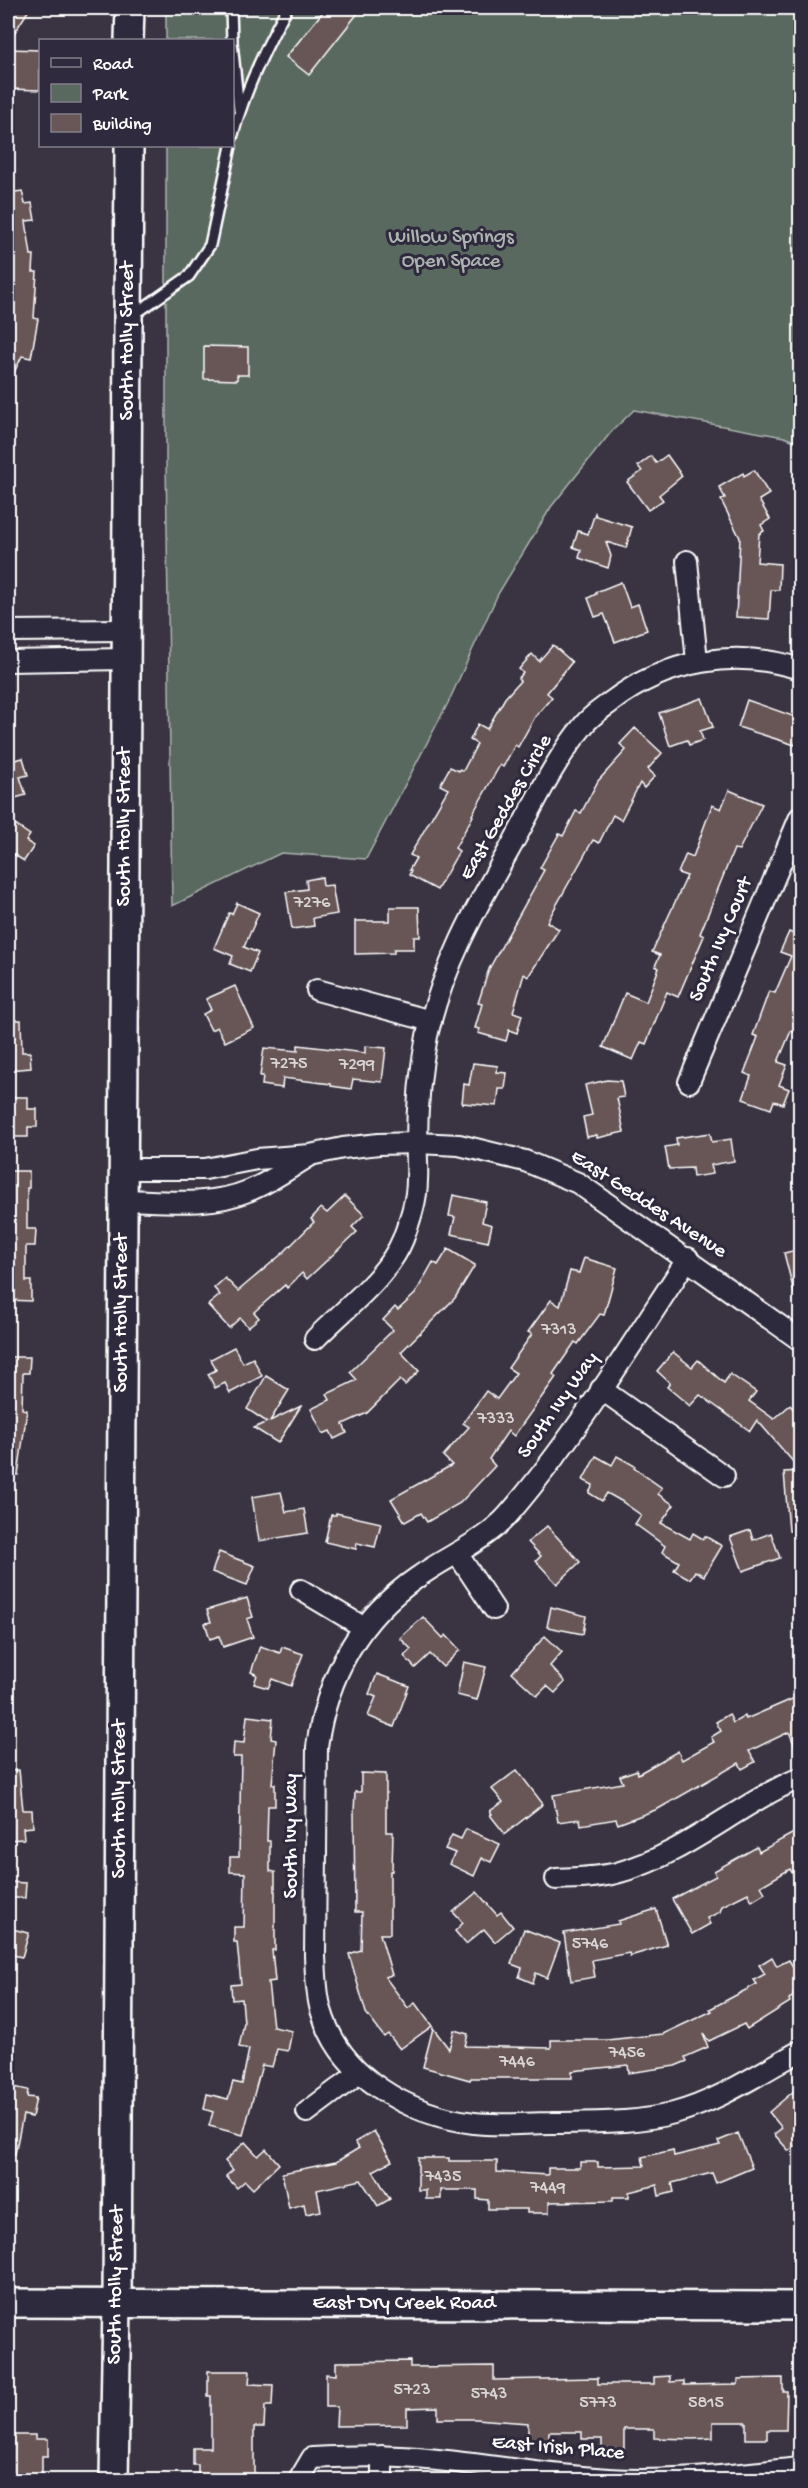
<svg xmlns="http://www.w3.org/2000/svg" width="808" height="2488" viewBox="0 0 808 2488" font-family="'Gochi Hand',sans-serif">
<rect width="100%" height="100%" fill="#3a3342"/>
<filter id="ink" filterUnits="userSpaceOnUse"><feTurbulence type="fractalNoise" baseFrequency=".0167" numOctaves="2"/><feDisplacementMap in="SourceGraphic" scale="12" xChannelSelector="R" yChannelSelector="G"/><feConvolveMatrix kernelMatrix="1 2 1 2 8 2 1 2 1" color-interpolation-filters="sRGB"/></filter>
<g filter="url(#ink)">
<!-- green -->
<path fill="#5a6960" stroke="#acb4b0" stroke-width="1.5" d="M166 8H800V443L784 437 634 410 612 431 551 507 498 594 448 703 366 859 281 853 172 906 166 457V146H232V40H166Z"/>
<!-- building -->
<g fill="#685756" stroke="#fff" stroke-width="1.5">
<path d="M8 8H30L8 43Z"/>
<path d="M326 8H362L309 75 286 57Z"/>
<path d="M8 49 40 50V90L8 89Z"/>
<path d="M22 191 25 204 32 203 35 220 26 221 31 255H34L33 272H37L34 318 38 319 31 358 22 356 8 385V193Z"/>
<path d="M204 346 248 347V375H237V380L204 379Z"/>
<path d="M667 455 682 476 659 495 663 500 648 510 627 482 642 471 638 466 651 456 656 463Z"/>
<path d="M754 470 769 494 759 500 770 519 761 525 764 531 759 534 757 562 780 564 779 590H771L769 619 736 617 740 538 721 500 725 498 719 487 743 473 744 476Z"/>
<path d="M595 513 596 516 632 527 626 548 606 542 611 556 608 568 579 558 581 550 573 547 578 531 588 534Z"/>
<path d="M621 582 630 607 638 604 647 630 615 642 604 614 595 617 588 598 596 594V592Z"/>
<path d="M553 645 572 662 547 693 552 697 535 717 518 747 515 745 503 767 500 765 472 815 473 816 455 848 459 851 437 890 409 875 411 871 409 870 416 858 410 855 448 789 440 785 450 767 459 771 460 769 463 771 477 744 470 740 478 724 487 729 505 698 520 681 518 679 523 673 519 669 532 654 539 661Z"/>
<path d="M702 698 713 727 700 731 703 740 689 745 687 740 670 746 659 713Z"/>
<path d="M747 700 801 719V727L795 745 738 727Z"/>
<path d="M635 728 662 753 648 769 655 776 644 788 640 783 621 820 613 815 599 843 593 840 547 922 559 929 528 977 524 974 513 1012 522 1015 517 1033 509 1030 506 1041 478 1033 480 1029 475 1028 482 1004 478 1003 489 969 544 870 540 868 559 834 563 836 576 811 581 813 598 781 626 750 620 744Z"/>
<path d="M8 748H11L15 760 23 758 28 775 20 777 26 795 8 800Z"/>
<path d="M729 790 762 804 739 850 734 849 700 934 704 936 678 997 667 992 646 1044 641 1042 633 1060 603 1047 625 993 646 1002 659 968 655 966 660 955 652 952 687 876 678 873 686 854 693 857 712 805 721 809Z"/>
<path d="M8 820 30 835 26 841 34 846 24 861 8 851Z"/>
<path d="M322 877 323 886 332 885 337 914 313 918 314 926 292 929 286 892 307 889 306 880Z"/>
<path d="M237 903 259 913 244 947 258 953 250 972 230 964 233 956 214 948 229 913 232 914Z"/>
<path d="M390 907H419L420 937H414V949H394V953L355 954V921H390Z"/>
<path d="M789 932 799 936 801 933V1022L797 1033 791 1031 778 1062 787 1065 779 1085 789 1089 783 1104 774 1101 771 1109 743 1099 751 1076 744 1073 758 1037 753 1035 769 991 775 993 791 956 780 952Z"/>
<path d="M235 986 254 1028 225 1042 217 1027 211 1030 203 1014 211 1010 206 999Z"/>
<path d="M8 1020H21L22 1052H30L31 1068 8 1070Z"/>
<path d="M298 1045 365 1053V1046L386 1048 382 1082 353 1079 351 1089 331 1086V1084L283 1078 282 1088 262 1085 263 1076H260L264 1048 298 1051Z"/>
<path d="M473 1063 498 1066 496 1072 507 1073 505 1089H499L497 1106 462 1103 464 1084 469 1085Z"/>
<path d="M607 1080 621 1081 624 1097 617 1098 624 1132 597 1138V1135L587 1137 583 1117 592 1115 585 1085Z"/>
<path d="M8 1097H28V1109H37V1127H28V1137H8Z"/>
<path d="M710 1133 712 1142 731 1139 734 1161 711 1165 713 1174 693 1177 692 1168 669 1169 665 1147 677 1145 676 1138Z"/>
<path d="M8 1171H29V1188H27V1229H36L35 1246H26V1281H31V1301L8 1300Z"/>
<path d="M453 1195 486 1202 482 1222 492 1225 488 1242 451 1234 455 1217 449 1216Z"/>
<path d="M345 1196 364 1215 352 1227 357 1232 307 1279 302 1273 287 1288 285 1285 254 1312 259 1318 248 1327 240 1318 229 1328 208 1305 220 1295 214 1288 225 1278 238 1291 283 1253 314 1222 311 1219 321 1208 327 1213Z"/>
<path d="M448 1249 475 1265 455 1298 401 1352 419 1371 405 1385 400 1380 367 1413 343 1424 347 1433 334 1439 330 1431 323 1434 311 1409 330 1400 327 1394 357 1380 350 1372 393 1330 383 1320 395 1307 398 1310 415 1294 433 1262 438 1265Z"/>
<path d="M801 1249V1295L795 1296 784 1253Z"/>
<path d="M584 1258 617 1268 604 1315 600 1314 578 1344 575 1342 553 1374 556 1377 514 1436 508 1431 489 1459 495 1466 460 1503 427 1522 421 1513 405 1522 391 1499 452 1465 443 1456 469 1427 463 1423 486 1391 497 1399 516 1373 508 1368 532 1334 528 1332 551 1300 560 1306 570 1271 579 1273Z"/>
<path d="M234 1347 243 1363 253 1358 262 1376 230 1393 225 1383 215 1388 208 1374 216 1370 211 1359Z"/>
<path d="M673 1352 692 1367 698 1360 724 1383 730 1374 756 1392 749 1401 774 1419 790 1405 801 1418V1471L757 1420 750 1431 700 1395 690 1406 667 1387 670 1383 657 1371Z"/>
<path d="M8 1357H30L29 1373H23L22 1409 27 1410 18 1475 8 1474Z"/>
<path d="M266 1376 289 1390 270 1421 301 1406 278 1443 254 1428 267 1422 247 1409Z"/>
<path d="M596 1456 612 1465 617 1456 635 1466 634 1468 662 1488 658 1494 674 1505 661 1523 690 1539 693 1533 703 1539 705 1536 722 1546 704 1576 695 1571 690 1579 674 1570 679 1562 662 1552 665 1546 635 1524 641 1515 621 1501 607 1493 602 1501 589 1493 593 1485 583 1480Z"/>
<path d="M801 1471V1531H789L784 1472Z"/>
<path d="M281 1492 286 1512 304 1509 308 1533 259 1541 252 1497Z"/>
<path d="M336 1513 381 1523 375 1547 357 1543 356 1549 325 1542 331 1515H336Z"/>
<path d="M547 1526 580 1562 557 1584 536 1561 541 1556 528 1542Z"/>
<path d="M750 1530 753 1540 771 1533 780 1558 743 1571 730 1537Z"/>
<path d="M219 1552 255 1566 247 1585 212 1572Z"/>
<path d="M247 1598 253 1617 247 1619 253 1637 223 1647 219 1636 210 1639 205 1623 211 1622 207 1610Z"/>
<path d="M551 1607 586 1616 583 1634 547 1627Z"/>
<path d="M423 1617 443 1638 446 1635 460 1650 443 1667 430 1654 415 1668 404 1656 411 1649 400 1638Z"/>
<path d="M545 1636 562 1652 550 1666 565 1682 555 1693 547 1686 537 1696 512 1673Z"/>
<path d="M260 1646 280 1653 282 1647 303 1654 291 1686 272 1679 268 1688 254 1684 257 1675 251 1672Z"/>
<path d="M464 1662 486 1667 477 1700 457 1695Z"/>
<path d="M377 1674 409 1686 394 1727 368 1716 376 1697 369 1694Z"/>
<path d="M797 1697 801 1705V1760L789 1732 749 1751 755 1762 742 1769 739 1763 658 1809 618 1824 616 1819 581 1825 580 1819 558 1822 553 1795 623 1783 620 1776 637 1770 638 1774 678 1751 682 1760 714 1742 711 1737 721 1731 716 1722 729 1714 733 1723 745 1716 746 1719Z"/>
<path d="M247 1716 273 1719 271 1739 276 1740 272 1784H275V1806H268L267 1841H270V1871L275 1872V1950H272L275 1981 268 1982 273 2027 292 2031 288 2051 277 2049 272 2067 262 2065 243 2135 209 2126 213 2112 204 2109 207 2094 228 2099 233 2082 242 2084 249 2049 239 2047 244 2023 242 1999 232 2000 231 1985 241 1984 237 1942H234V1927H244L245 1873 230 1872V1857H239L241 1757H233L234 1742 244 1743Z"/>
<path d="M19 1770 23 1810H32L33 1827 23 1828 24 1839 8 1840V1771Z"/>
<path d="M517 1770 543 1804 505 1834 490 1815 492 1814 490 1811 503 1802 492 1789Z"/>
<path d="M361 1773 386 1774V1832H393L392 1871H390V1934H380L392 1975 385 1977 408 2008 415 2003 432 2026 400 2049 388 2034 384 2037 366 2013 349 1954 361 1950 362 1912H355L354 1812 355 1792H361Z"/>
<path d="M466 1829 500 1844 491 1862 482 1858 474 1876 449 1864 455 1853 445 1849 452 1835 461 1839Z"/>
<path d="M801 1829V1888L790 1869 761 1886 765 1893 752 1901 748 1893 722 1906 720 1912 707 1918 710 1924 692 1934 672 1899 716 1876 714 1871 757 1847 759 1852Z"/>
<path d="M8 1882 26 1883 25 1898H8Z"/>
<path d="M477 1892 497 1915 501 1912 513 1927 495 1942 484 1929 466 1944 455 1931 463 1923 453 1912Z"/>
<path d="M656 1909 667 1945 630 1956 629 1953 592 1960 595 1977 571 1981 564 1933 619 1924 618 1921Z"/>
<path d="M8 1928 29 1933 22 1957 8 1954Z"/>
<path d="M524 1929 560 1943 547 1978 536 1973 533 1983 519 1977 522 1968 511 1964Z"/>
<path d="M772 1957 777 1966 789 1960 801 1980V1989L793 1994 794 1996 789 1999 790 2002 747 2029 744 2024 709 2041 703 2034 708 2047 685 2057 687 2061 675 2066 629 2073 628 2065 572 2071V2078H471L470 2080 423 2067 433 2028 449 2049 454 2030 468 2034 465 2046 551 2048V2040H607L663 2034 712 2011 710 2009 757 1984 754 1980 765 1974 759 1965Z"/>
<path d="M801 2085V2141L789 2151 774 2134 782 2128 769 2112Z"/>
<path d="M8 2086 28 2090 27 2097 36 2098 32 2117 23 2115 15 2154H8Z"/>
<path d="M374 2131 392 2161 373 2171 390 2199 378 2206 361 2180 317 2190 321 2211 306 2214 304 2204 289 2208 282 2173 336 2162 359 2148 355 2142Z"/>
<path d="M738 2133 752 2168 716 2183 712 2173 672 2183 674 2192 659 2196 657 2185 629 2192V2197H613V2201L549 2202V2213H527V2209H488V2200L477 2199V2190H441V2199H426V2190H418V2158H449V2161H497V2172L548 2175V2168H580V2162H598V2167L644 2166 642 2157 673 2150 674 2156 720 2145 718 2141Z"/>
<path d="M245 2142 258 2156 266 2149 279 2164 253 2189 245 2181 237 2188 226 2176 233 2170 225 2161Z"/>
<path d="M410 2361V2367L494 2366V2380L598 2378V2384H654V2377L670 2376V2382L684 2381V2385L738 2384V2379L783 2378V2391H787L786 2430H767V2439H746V2422H713V2438L692 2439 654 2438V2429H624V2449H602V2439H582V2432H549V2441H528V2423L476 2419H438V2407L407 2408V2425L336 2426 337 2407H326V2374L336 2375V2362Z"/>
<path d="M208 2371H250L249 2384 273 2385 272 2406H265L264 2427H254V2481H198V2465H193V2448H211V2396H208Z"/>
<path d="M8 2435H35V2439H48V2456H42V2481L8 2480Z"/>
</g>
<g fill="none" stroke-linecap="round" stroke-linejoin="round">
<!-- lane casing -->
<g stroke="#fff" stroke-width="14">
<g id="lane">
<path d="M231 8 232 40"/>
<path d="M232 42 239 110"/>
<path d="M232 138C244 92 264 50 287 8"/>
<path d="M132 316 189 276 210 245 231 146"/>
</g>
</g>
<!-- street casing -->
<g stroke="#fff" stroke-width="24">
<g id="street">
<path d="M687 561 697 661"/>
<path d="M8 631 126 630"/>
<path d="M8 661 126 659"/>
<path d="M317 990 431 1021"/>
<path d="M689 1082 800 817"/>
<path d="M123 1169H205L257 1159 310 1155 343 1148 379 1144 417 1143 459 1145 525 1161 578 1183 800 1340"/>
<path d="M123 1200C163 1201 210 1207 248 1191 269 1183 288 1169 308 1157"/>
<path d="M688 1258C631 1345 576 1436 508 1515 484 1542 447 1556 418 1577 358 1618 327 1676 317 1747L315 1956C316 1974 316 1993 321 2010 340 2077 409 2115 474 2123 499 2126 526 2123 551 2123 592 2122 634 2124 674 2113 719 2101 760 2073 800 2051"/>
<path d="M315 1339C343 1310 388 1277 403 1239 410 1220 417 1200 417 1180 418 1168 416 1155 417 1143 417 1108 420 1071 427 1036 442 969 475 909 509 850 532 809 553 762 583 726 590 716 602 709 611 702 666 660 735 648 800 669"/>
<path d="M601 1389 724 1476"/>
<path d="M457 1553 494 1609"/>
<path d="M301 1590 363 1627"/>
<path d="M556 1879C577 1878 599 1878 620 1872 686 1854 738 1804 800 1778"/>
<path d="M307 2112 359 2073"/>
<path d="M382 2456V2480"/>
<path d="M299 2480 312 2458C347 2456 382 2455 417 2458 481 2463 544 2476 609 2479 672 2483 737 2474 800 2468"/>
</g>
</g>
<!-- secondary casing -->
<g stroke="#fff" stroke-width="32">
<g id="secondary">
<path d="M129 40 130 8"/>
<path d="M8 2303 800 2306"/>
<path d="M114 2480 117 2302 129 146"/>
</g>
</g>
<!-- lane -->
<use href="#lane" stroke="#2f2a3d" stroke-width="9"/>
<!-- street -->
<use href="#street" stroke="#2f2a3d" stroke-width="20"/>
<!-- secondary -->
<use href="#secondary" stroke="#2f2a3d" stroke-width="27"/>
</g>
</g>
<g text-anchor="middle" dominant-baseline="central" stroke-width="6" stroke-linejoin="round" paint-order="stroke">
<!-- number labels -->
<g font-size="18" fill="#d9d5d5">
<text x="312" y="903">7276</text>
<text x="289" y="1064">7275</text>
<text x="357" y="1065">7299</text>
<text x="559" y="1330">7313</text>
<text x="496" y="1419">7333</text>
<text x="590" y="1944">5746</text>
<text x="627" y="2053">7456</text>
<text x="517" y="2062">7446</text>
<text x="443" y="2177">7435</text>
<text x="548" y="2188">7449</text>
<text x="412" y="2390">5723</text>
<text x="489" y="2394">5743</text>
<text x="598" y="2403">5773</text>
<text x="706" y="2403">5815</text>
</g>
<!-- park labels -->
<g font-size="21" fill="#acb4b0" stroke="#2f2a3d">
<text x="451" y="238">Willow Springs<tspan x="451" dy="24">Open Space</tspan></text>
</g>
<!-- street labels -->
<g font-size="21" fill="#fff" stroke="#2f2a3d">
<text transform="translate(128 341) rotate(-90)">South Holly Street</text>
<text transform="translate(507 808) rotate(-60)">East Geddes Circle</text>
<text transform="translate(125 827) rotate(-90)">South Holly Street</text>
<text transform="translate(722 940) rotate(-67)">South Ivy Court</text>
<text transform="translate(648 1205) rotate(33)">East Geddes Avenue</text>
<text transform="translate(122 1313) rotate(-90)">South Holly Street</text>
<text transform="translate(559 1406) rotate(-55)">South Ivy Way</text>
<text transform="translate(120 1799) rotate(-90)">South Holly Street</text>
<text transform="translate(292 1836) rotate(-90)">South Ivy Way</text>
<text transform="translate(117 2285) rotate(-89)">South Holly Street</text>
<text x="404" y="2304">East Dry Creek Road</text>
<text transform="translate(558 2449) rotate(5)">East Irish Place</text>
</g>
</g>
<!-- margin -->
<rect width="808" height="2488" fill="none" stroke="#2f2a3d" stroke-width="30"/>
<rect x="15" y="15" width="778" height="2458" fill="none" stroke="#fff" stroke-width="2" filter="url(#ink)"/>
<!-- legend -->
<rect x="39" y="39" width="195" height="108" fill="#2f2a3d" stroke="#827f8b" stroke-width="1.5"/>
<rect x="51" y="58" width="30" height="9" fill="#2f2a3d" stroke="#827f8b" stroke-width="1.5"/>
<text x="93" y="69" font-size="18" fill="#ffffff">Road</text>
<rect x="51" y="84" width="30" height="18" fill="#5a6960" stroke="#827f8b" stroke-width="1.5"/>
<text x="93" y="99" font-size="18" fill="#ffffff">Park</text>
<rect x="51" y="114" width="30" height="18" fill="#685756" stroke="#827f8b" stroke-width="1.5"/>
<text x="93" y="129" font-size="18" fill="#ffffff">Building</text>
</svg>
